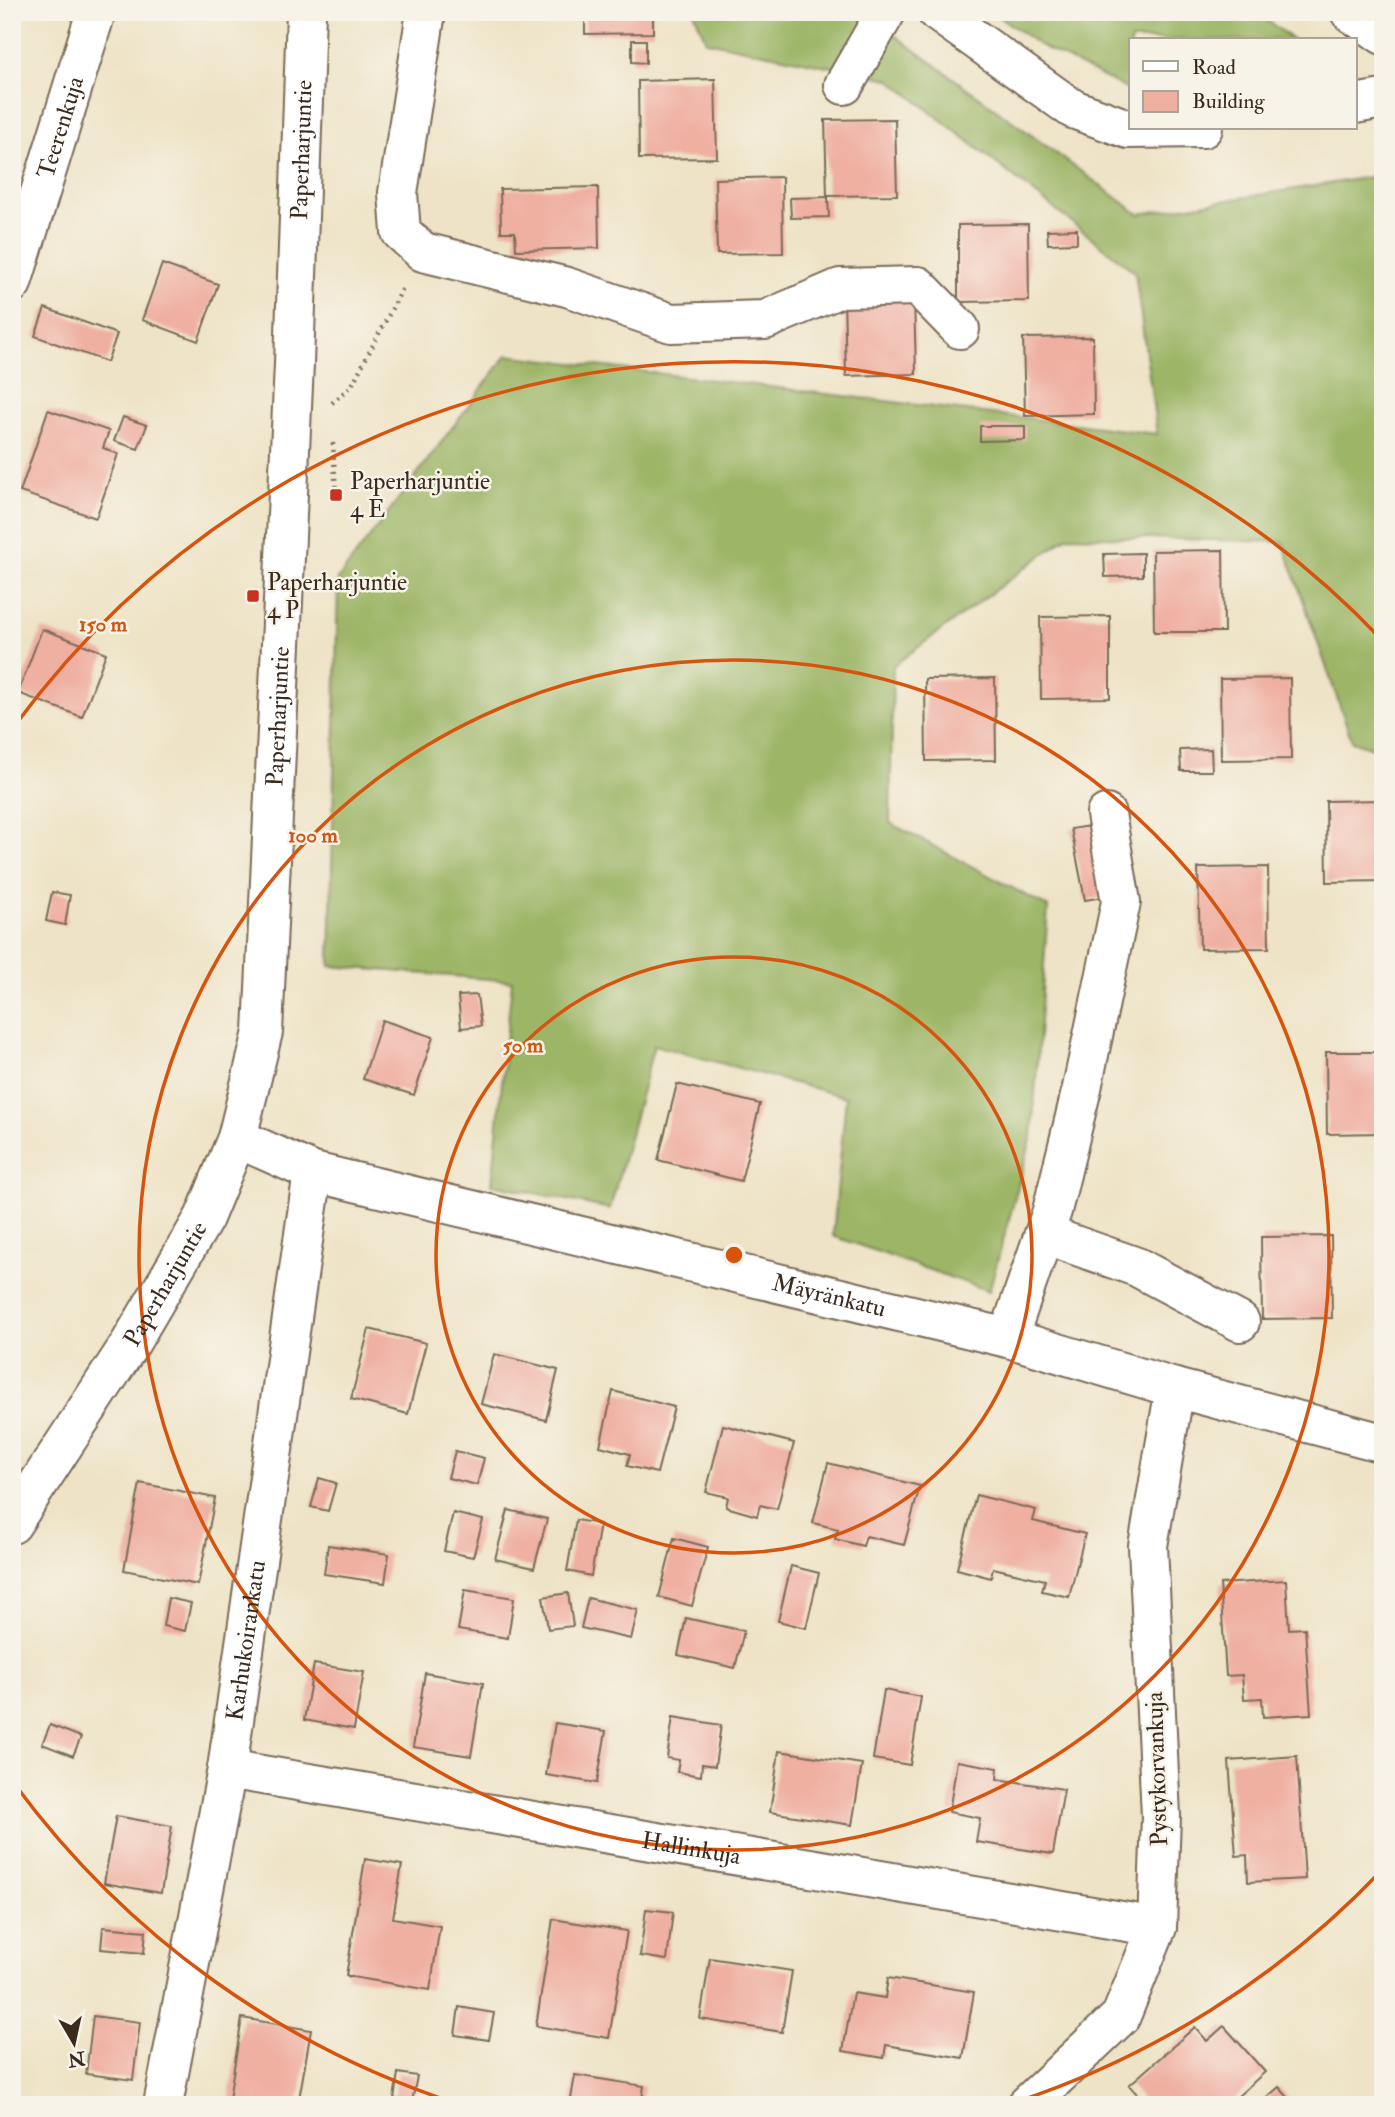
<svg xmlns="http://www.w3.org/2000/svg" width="1395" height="2117" viewBox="0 0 1395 2117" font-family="'IM FELL Double Pica',serif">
<rect width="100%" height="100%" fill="#f7f3e8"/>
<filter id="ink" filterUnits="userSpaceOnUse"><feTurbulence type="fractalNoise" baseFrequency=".0143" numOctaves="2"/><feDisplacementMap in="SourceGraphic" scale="14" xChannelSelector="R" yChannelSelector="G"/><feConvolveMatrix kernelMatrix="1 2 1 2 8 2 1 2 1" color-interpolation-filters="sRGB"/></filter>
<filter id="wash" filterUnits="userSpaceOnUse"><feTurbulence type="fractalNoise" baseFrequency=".00686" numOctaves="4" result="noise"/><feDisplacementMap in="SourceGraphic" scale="28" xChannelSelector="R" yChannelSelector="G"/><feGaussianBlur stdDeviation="1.57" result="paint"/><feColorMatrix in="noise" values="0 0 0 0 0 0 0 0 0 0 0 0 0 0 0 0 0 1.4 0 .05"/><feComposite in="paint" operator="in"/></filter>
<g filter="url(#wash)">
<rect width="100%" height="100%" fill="#eee3c6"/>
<!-- forest -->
<g fill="#9cb566" stroke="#6c7042" stroke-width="2">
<path d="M694 12H863L1139 214 1383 175V752L1352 741 1283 542 1068 536 893 666 890 823 1048 907 1032 1136 989 1291 833 1236 846 1097 654 1045 610 1209 492 1184 512 981 330 966 338 579 507 355 1157 434 1135 272 889 79 706 41Z"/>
<path d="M993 12H1255L1294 40H1131V91L1039 45Z"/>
</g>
<g id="blocks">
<!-- building -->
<g fill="#efafa1">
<path d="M585 12H653V33L585 34Z"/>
<path d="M632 40H646V63L632 62Z"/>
<path d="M715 79 717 158 639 159 638 81Z"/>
<path d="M895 119 897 195 827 196 825 120Z"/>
<path d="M782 177 783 253 717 254 715 179Z"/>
<path d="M598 187 599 248 516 250 515 232H501L500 189Z"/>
<path d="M828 197 829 217 791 218 790 198Z"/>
<path d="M1028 224 1029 301 958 302V225Z"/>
<path d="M1077 229V243L1048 244 1047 230Z"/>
<path d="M162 264 218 284 198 341 142 320Z"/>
<path d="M914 296 916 374 846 376 844 297Z"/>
<path d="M45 308 117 334 107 362 35 336Z"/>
<path d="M1093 337 1094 414 1025 416 1023 338Z"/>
<path d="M48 410 109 431 103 448 118 454 96 518 20 492Z"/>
<path d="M123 417 147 425 138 449 114 441Z"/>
<path d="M980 426H1025V440L980 441Z"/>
<path d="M1223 550 1224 632H1154L1153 551Z"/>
<path d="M1143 553V576L1105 577 1104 554Z"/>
<path d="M1110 616V698L1041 699 1040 617Z"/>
<path d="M42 629 106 653 82 717 18 693Z"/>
<path d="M995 678 996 760 926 761 925 679Z"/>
<path d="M1290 678 1291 759 1221 760 1220 679Z"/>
<path d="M1211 749 1212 771H1181L1180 750Z"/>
<path d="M1383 800V881L1327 882 1326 801Z"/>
<path d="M1095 825 1109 896 1085 900 1071 829Z"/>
<path d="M1268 867 1269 948 1200 949 1198 868Z"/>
<path d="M52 892 70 895 65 925 46 921Z"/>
<path d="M477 995 481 1026 461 1028 458 996Z"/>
<path d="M382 1020 433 1037 414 1095 363 1079Z"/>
<path d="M1326 1052H1383V1133L1327 1134Z"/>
<path d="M677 1084 760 1104 741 1181 658 1160Z"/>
<path d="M1331 1236 1332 1318 1262 1319 1261 1237Z"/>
<path d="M369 1329 426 1343 408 1414 351 1399Z"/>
<path d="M494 1354 558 1370 546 1420 481 1404Z"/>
<path d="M613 1391 674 1407 657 1473 627 1466 630 1454 600 1446Z"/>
<path d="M723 1425 794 1443 777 1509 760 1505 757 1516 726 1507 728 1497 706 1492Z"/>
<path d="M455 1451 484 1458 477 1485 448 1478Z"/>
<path d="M828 1463 920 1486 904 1545 866 1536 863 1546 835 1539 838 1529 813 1523Z"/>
<path d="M319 1478 336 1483 328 1511 311 1507Z"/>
<path d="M140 1483 215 1498 198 1585 124 1570Z"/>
<path d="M976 1495 1036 1510 1033 1521 1085 1534 1069 1597 1042 1591 1045 1580 993 1568 991 1578 957 1569Z"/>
<path d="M508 1510 547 1519 534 1568 495 1559Z"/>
<path d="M453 1513 483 1520 473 1557 444 1551Z"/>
<path d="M576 1520 600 1524 591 1576 567 1571Z"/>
<path d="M674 1538 708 1547 692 1606 659 1597Z"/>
<path d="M328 1545 389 1554 385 1583 324 1574Z"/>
<path d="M791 1566 819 1573 806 1628 778 1621Z"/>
<path d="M1286 1580 1289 1629 1305 1628 1311 1714 1263 1717 1262 1698 1244 1699 1242 1675 1226 1676 1220 1584Z"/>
<path d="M465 1590 514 1598 508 1638 458 1630Z"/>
<path d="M568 1593 573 1626 548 1629 543 1597Z"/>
<path d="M168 1598 191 1603 185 1631 163 1626Z"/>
<path d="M588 1598 638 1610 631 1639 581 1628Z"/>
<path d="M686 1618 744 1631 735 1668 678 1655Z"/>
<path d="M314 1664 364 1672 354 1729 304 1720Z"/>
<path d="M425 1673 483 1683 471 1756 413 1747Z"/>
<path d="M884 1690 921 1697 910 1765 873 1759Z"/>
<path d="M673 1717 721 1725 715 1766 702 1764 701 1776 677 1772 679 1760 667 1758Z"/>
<path d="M555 1723 606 1731 597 1783 546 1775Z"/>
<path d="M50 1725 81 1737 73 1756 42 1744Z"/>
<path d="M779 1751 862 1764 852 1825 770 1812Z"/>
<path d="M1297 1756 1305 1879 1248 1882 1247 1855 1236 1856 1229 1761Z"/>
<path d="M957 1761 998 1768 997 1779 1064 1789 1053 1854 976 1842 980 1818 949 1812Z"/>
<path d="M116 1816 172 1826 161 1893 104 1883Z"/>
<path d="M365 1859 402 1865 393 1918 440 1926 430 1990 346 1976Z"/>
<path d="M646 1909 673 1912 667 1960 640 1956Z"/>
<path d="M553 1919 627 1931 609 2038 536 2026Z"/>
<path d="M103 1927 146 1931 144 1953 101 1949Z"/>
<path d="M710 1958 792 1971 782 2032 700 2019Z"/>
<path d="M888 1978 974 1992 963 2058 886 2045 884 2058 843 2051 853 1993 885 1998Z"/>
<path d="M459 2007 494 2013 489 2040 455 2035Z"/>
<path d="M93 2016 140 2022 133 2080 86 2074Z"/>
<path d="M242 2018 311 2030 298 2105H228Z"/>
<path d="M1224 2026 1265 2072 1228 2105H1147L1129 2085 1195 2027 1207 2041Z"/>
<path d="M398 2073 417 2076 412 2102 394 2099Z"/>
<path d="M575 2075 644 2086 641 2105H570Z"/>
<path d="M1279 2087 1295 2105H1258Z"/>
</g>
</g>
</g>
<g filter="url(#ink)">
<use href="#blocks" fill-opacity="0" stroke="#7a6b59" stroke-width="2"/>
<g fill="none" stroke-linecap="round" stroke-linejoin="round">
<!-- minor casing -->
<g stroke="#7a6b59" stroke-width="42">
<g id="minor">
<path d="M426 12 398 193 401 232 423 252 567 287 671 323 765 320 840 288 918 286 960 329"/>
<path d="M937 12 1073 109 1128 129 1203 128"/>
<path d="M1350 12 1383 35"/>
<path d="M844 85 886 12"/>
<path d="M1355 104 1383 99"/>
<path id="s1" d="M12 283 96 12"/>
<path id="s2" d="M237 1138 313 1172 1008 1338 1175 1388 1383 1443"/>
<path d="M1046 1235 1137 1267 1240 1322"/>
<path d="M1008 1338 1052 1211 1082 1088 1121 902 1106 814"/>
<path id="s3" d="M12 1524 131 1342 204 1218 237 1138 263 1032 294 364 306 12"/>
<path id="s4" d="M227 1769 1157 1927"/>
<path id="s5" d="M163 2105 227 1769 313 1172"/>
<path d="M1027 2105 1121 2016 1157 1927 1161 1816 1148 1546 1175 1388"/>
</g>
</g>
<!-- path -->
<g stroke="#7a6b59" stroke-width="4.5" stroke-dasharray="2 5" stroke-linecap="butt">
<path d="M332 403 352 385 404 286"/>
<path d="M333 443 336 495"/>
</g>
<!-- minor -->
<use href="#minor" stroke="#fff" stroke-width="38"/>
</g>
</g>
<!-- distance rings -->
<g fill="none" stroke="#d7540e" stroke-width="3.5">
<circle cx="734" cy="1255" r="298"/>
<circle cx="734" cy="1255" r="595"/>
<path d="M1382 1870A893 893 0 0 1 1010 2104M458 2104A893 893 0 0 1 16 1786M16 724A893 893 0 0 1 1382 640"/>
</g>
<!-- markers -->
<g fill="#c8321e" stroke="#f7f3e8" stroke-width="2.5">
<rect x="329" y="488" width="14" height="14" rx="3.5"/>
<rect x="246" y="589" width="14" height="14" rx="3.5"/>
</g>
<g text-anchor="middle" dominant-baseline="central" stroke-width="5" stroke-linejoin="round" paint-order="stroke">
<!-- street labels -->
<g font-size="24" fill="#3b2a1e" stroke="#f7f3e8">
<text stroke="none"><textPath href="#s1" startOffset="163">Teerenkuja</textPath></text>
<text stroke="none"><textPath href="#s3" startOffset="1440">Paperharjuntie</textPath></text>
<text stroke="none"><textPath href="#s3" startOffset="873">Paperharjuntie</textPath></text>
<text stroke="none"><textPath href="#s3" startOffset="285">Paperharjuntie</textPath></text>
<text stroke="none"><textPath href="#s2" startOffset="614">Mäyränkatu</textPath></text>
<text stroke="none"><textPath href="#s5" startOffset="472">Karhukoirankatu</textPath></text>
<text transform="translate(1157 1769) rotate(-92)">Pystykorvankuja</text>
<text stroke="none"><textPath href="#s4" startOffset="471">Hallinkuja</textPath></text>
</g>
<!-- poi labels -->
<g font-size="24" fill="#3b2a1e" stroke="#f7f3e8" text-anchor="start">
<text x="350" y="481">Paperharjuntie<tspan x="350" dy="28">4 E</tspan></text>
<text x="267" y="582">Paperharjuntie<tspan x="267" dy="28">4 P</tspan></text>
</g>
</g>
<circle cx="734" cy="1255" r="10" fill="#d7540e" stroke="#f7f3e8" stroke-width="3.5"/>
<g font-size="21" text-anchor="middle" font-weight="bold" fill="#d7540e" stroke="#f7f3e8" stroke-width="5" stroke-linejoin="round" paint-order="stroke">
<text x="103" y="631">150 m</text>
<text x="313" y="842">100 m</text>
<text x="523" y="1052">50 m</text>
</g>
<!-- margin -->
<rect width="1395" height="2117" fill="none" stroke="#f7f3e8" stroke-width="42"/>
<!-- legend -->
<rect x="1129" y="38" width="228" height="91" fill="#f7f3e8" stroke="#aca397" stroke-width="2"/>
<rect x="1143" y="61" width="35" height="10" fill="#ffffff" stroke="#aca397" stroke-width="2"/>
<text x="1192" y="74" font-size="21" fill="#3b2a1e">Road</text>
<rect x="1143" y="91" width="35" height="21" fill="#efafa1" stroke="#aca397" stroke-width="2"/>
<text x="1192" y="108" font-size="21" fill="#3b2a1e">Building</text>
<!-- north arrow -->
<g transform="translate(74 2043) rotate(171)" stroke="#f7f3e8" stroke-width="5" paint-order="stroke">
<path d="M0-5L12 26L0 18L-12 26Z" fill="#3b2a1e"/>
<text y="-10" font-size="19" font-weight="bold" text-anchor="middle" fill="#3b2a1e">N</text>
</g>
</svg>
